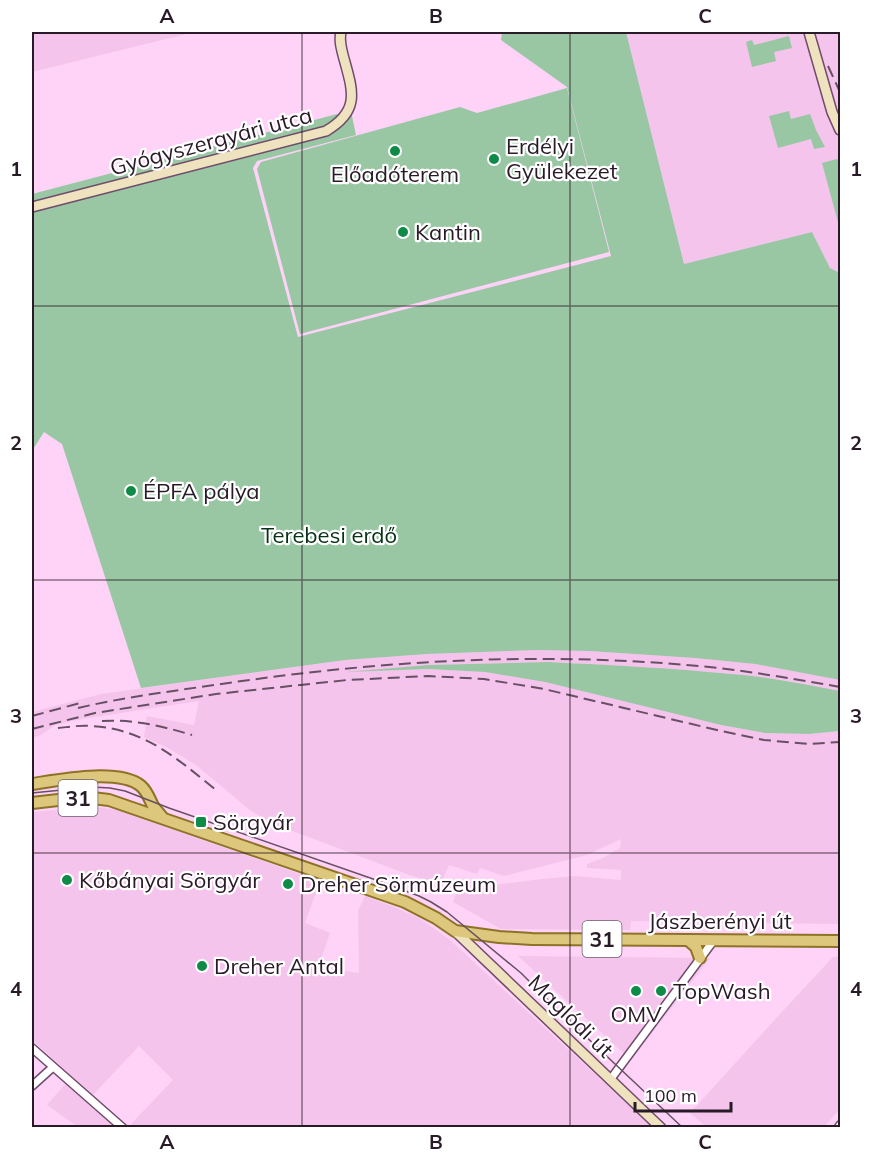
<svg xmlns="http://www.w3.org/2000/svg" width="872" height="1159" viewBox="0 0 872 1159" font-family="Mulish,sans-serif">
<rect width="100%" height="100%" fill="#fed3f7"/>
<!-- built -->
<g fill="#f5c4ed">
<path d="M32 32H195L32 72Z"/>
<path d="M626 32H840V273L830 268 812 232 684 264Z"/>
<path d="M538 650 589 651 695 658 755 664 840 680V691L796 682 734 674 661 668 548 662 428 665 366 671 428 669 485 672 545 682 721 725 765 733 809 734 840 731V924L631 921 630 930 501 929 453 902 456 894 479 887 542 879 575 876 621 880V870L587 868V864L603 858 620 848 621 839 587 855 504 876 480 868 477 874 449 865 442 881H432L412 876 274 824 251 811 196 765 168 748 144 737 147 716 194 725 199 701 82 719 55 725 41 735 32 738V712L101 694 345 660 427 654Z"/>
<path d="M91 807 114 809 320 881 305 923 330 933 315 976 339 970 359 973 358 911 365 896 394 907 419 918 449 939 652 1127H135L131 1124 173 1080 139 1046 93 1095 32 1040V812Z"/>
<path d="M518 956 710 958 631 1060Z"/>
<path d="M833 957H840V1109L824 1127H706L690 1113 779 1015Z"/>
<path d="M65 1084 96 1111 114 1127H78L47 1105Z"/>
</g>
<!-- green -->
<g fill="#99c7a4">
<path d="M502 32H626L684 264 812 232 830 268 840 273V680L755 664 695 658 589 651 538 650 427 654 345 660 141 688 62 444 44 432 32 451V194L341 113 348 97 356 135 257 161 253 168 298 337 611 256 567 87 501 40Z"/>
<path d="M789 36 792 48 774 52 776 61 752 67 746 42 752 40 754 45Z"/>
<path d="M567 88 609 252 300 334 257 169 261 162 460 107 477 113Z"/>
<path d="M789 111 791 119 810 114 816 130 825 147 814 149 811 139 778 148 769 116Z"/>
<path d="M837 159 840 164V225L839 226 822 163Z"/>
<path d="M548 662C610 665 671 668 732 674 768 677 804 684 840 691V731L809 734 765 733 721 725 545 682 485 672 428 669 346 672 428 665Z"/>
</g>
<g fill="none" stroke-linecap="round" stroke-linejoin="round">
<!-- street casing -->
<g stroke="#704b6b" stroke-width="10">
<g id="street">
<path d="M32 1048 123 1128"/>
<path d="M610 1080 714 940"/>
<path d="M32 1086 53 1067"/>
<path d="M838 1128 840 1125"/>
</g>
</g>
<!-- secondary casing -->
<g stroke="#704b6b" stroke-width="12">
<g id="secondary">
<path d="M809 32 832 112 840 130"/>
<path d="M32 207 326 131C362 110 352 89 343 55 341 47 339 40 341 32"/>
<path d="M455 931 661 1128"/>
</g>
</g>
<!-- primary casing -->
<g stroke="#8e7226" stroke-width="14">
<g id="primary">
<path d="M32 784C59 780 119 768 141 786 147 791 150 800 153 806 156 810 159 813 162 817"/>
<path d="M32 803 84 797 109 800 405 902 436 918 455 931 499 937 532 939 840 941"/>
<path d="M688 940 696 947 700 958"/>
</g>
</g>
<!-- street -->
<use href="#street" stroke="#fff" stroke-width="7"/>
<!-- secondary -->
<use href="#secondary" stroke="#eee3be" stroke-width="9"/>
<!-- primary -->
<use href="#primary" stroke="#dcc77c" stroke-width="10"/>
<!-- tram -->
<path stroke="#675064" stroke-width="1.5" d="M32 793 92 787 110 788 125 791 169 808 376 880 419 896 431 902 447 912 521 973 564 1016 683 1128"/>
<!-- rail -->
<g stroke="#675064" stroke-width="2" stroke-dasharray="12 6" stroke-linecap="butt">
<path d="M828 66 840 92"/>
<path d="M78 708C129 696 182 690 235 682 397 659 555 651 719 668 760 673 800 680 840 687"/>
<path d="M32 716 84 702"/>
<path d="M102 721C133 719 162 726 192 735"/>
<path d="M58 728C69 727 80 725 91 726 145 729 176 758 216 790"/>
<path d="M32 729 95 713 216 694 347 680 428 676 484 679 544 689 721 731 764 740 809 744 840 742"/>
</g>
</g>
<!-- grid -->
<path fill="none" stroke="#291a27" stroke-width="1.5" stroke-opacity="0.55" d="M302 32V1128M570 32V1128M32 306H840M32 580H840M32 853H840"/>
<!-- markers -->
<g fill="#0e8b46" stroke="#fff" stroke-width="2">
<circle cx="395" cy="151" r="6"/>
<circle cx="494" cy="159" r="6"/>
<circle cx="403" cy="232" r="6"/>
<circle cx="131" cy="491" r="6"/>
<rect x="195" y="816" width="12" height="12" rx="3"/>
<circle cx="67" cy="880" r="6"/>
<circle cx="288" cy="884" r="6"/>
<circle cx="202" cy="966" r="6"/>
<circle cx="636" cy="991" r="6"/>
<circle cx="661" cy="991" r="6"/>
</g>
<g text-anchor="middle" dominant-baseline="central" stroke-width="4.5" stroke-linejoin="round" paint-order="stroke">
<!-- shield labels -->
<g fill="#fff" stroke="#695f68" stroke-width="1.5">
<rect x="58.5" y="780" width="39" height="36" rx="4.5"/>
<rect x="582.5" y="921" width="39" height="36" rx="4.5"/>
</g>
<g font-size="21" font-weight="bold" fill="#291a27">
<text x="78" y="798">31</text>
<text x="602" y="939">31</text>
</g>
<!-- street labels -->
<g font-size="22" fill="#291a27" stroke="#fff">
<text transform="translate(211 141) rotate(-15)">Gyógyszergyári utca</text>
<text x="720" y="921">Jászberényi út</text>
<text transform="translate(571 1016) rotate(44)">Maglódi út</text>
</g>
<!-- poi labels -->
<g font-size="22" fill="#291a27" stroke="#fff" text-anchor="start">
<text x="506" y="146">Erdélyi<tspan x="506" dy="25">Gyülekezet</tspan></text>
<text x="395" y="174" text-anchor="middle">Előadóterem</text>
<text x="415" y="232">Kantin</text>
<text x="143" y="491">ÉPFA pálya</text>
<text x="213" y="822">Sörgyár</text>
<text x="79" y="880">Kőbányai Sörgyár</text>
<text x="300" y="884">Dreher Sörmúzeum</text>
<text x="214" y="966">Dreher Antal</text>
<text x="673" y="991">TopWash</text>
<text x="636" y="1014" text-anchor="middle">OMV</text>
</g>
<!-- park labels -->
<g font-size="22" fill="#063217" stroke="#fff">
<text x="329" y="535">Terebesi erdő</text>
</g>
</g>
<!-- border -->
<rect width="872" height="1159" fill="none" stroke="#ffffff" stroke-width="66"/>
<!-- scale -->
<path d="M635 1102v9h96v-9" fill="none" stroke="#291a27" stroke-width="3"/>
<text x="644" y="1102" font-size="18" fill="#291a27" stroke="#ffffff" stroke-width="4.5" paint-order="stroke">100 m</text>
<rect x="33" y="33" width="806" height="1093" fill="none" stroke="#291a27" stroke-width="2"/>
<g font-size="20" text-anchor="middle" font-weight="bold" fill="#291a27">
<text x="167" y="23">A</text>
<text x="436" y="23">B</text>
<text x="705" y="23">C</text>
<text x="16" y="176">1</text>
<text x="856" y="176">1</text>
<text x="16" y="450">2</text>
<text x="856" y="450">2</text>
<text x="16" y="723">3</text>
<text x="856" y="723">3</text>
<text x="16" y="996">4</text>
<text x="856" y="996">4</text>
<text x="167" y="1149">A</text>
<text x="436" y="1149">B</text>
<text x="705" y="1149">C</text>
</g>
</svg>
